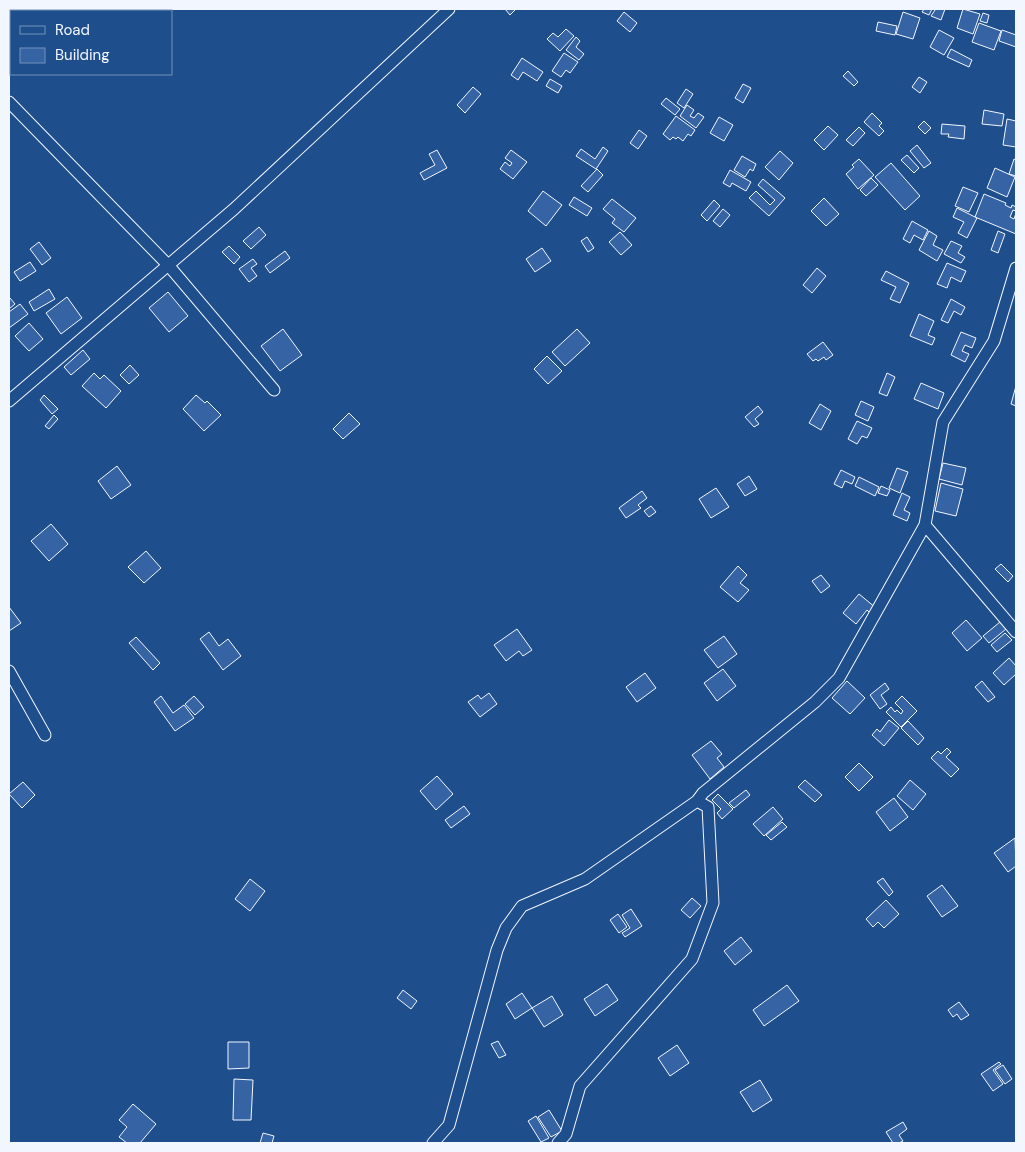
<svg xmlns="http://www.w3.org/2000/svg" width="1025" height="1152" viewBox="0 0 1025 1152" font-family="'DM Sans',sans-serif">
<rect width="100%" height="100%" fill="#1f4e8c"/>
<!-- building -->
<g fill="#3563a3" stroke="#f2f6ff">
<path d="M505 9H516L510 15Z"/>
<path d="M924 9H932L929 15 922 12Z"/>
<path d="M933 9H945L941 20 931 16 935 10Z"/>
<path d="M963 9 980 14 973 34 957 28Z"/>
<path d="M624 12 637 23 630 32 617 21Z"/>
<path d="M903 12 920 18 913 39 896 34Z"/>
<path d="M983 13 989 15 987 23 980 21Z"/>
<path d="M878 22 897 26 895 35 876 31Z"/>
<path d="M979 23 1001 31 994 50 972 42Z"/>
<path d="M566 29 574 36 560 51 547 39 553 33 558 37Z"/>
<path d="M939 30 954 38 944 55 930 47Z"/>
<path d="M1002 30 1016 35V47L999 41Z"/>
<path d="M576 37 580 41 576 47 584 54 579 60 566 50Z"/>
<path d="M951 49 972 60 969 67 947 57Z"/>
<path d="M564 53 578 62 570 73 566 70 561 77 552 71Z"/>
<path d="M522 58 543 72 537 81 523 72 518 80 511 75Z"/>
<path d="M848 71 858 82 854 86 843 76Z"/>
<path d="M919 77 927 82 920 93 912 87Z"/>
<path d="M550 79 562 86 558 93 546 86Z"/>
<path d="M743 84 751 88 743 103 735 98Z"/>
<path d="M473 87 481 94 465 113 457 105Z"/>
<path d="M686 89 693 94 684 108 677 103Z"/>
<path d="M666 98 680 109 675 115 661 104Z"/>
<path d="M687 105 694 110 690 116 694 118 698 113 704 117 696 128 680 116Z"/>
<path d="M984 110 1004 114 1002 126 982 124Z"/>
<path d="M872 113 882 123 879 126 884 131 879 136 864 122Z"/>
<path d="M676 116 695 130 691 136 688 134 683 141 678 137 676 139 673 137 670 140 663 134Z"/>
<path d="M719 117 733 125 724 141 710 133Z"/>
<path d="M1007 119 1016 121V147L1003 145Z"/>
<path d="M924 121 931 128 925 134 918 127Z"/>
<path d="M942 124 965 126 964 139 948 137 949 134H941Z"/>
<path d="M828 126 838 135 824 150 814 140Z"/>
<path d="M859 127 865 133 853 146 846 140Z"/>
<path d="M639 130 647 136 638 149 630 143Z"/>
<path d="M917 145 931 163 924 168 910 151Z"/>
<path d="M603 147 608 151 596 169 576 156 581 149 595 159Z"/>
<path d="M437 150 447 168 424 180 420 173 435 165 429 154Z"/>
<path d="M511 150 527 162 513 179 500 169 505 162 510 166 512 163 505 158Z"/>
<path d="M780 151 793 163 779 180 765 167Z"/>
<path d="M907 155 919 168 914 173 901 160Z"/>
<path d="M742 156 756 164 753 171 750 169 745 177 734 170Z"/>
<path d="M859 159 874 175 858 189 846 174 854 167 852 165Z"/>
<path d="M1014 159 1016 160V176L1009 174Z"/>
<path d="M891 163 920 196 905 210 875 177Z"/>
<path d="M995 168 1015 177 1007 197 987 188Z"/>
<path d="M597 169 603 175 588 192 581 186Z"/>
<path d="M730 170 751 182 746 191 732 183 730 187 723 183Z"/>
<path d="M871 178 878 185 866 196 860 190Z"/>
<path d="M763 179 785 198 769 216 749 198 756 191 770 205 775 200 758 185Z"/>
<path d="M963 187 978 193 969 212 955 206Z"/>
<path d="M543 191 562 205 546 226 528 211Z"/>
<path d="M984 194 1006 203 1005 205 1011 208 1012 205 1016 207V211L1013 210 1010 217 1014 219 1016 213V234L975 217Z"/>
<path d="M574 197 592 208 587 216 569 205Z"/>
<path d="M824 198 839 214 826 226 811 211Z"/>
<path d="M612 199 636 218 624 232 612 223 615 219 603 209Z"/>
<path d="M714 200 720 206 707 221 701 215Z"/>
<path d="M957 208 977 218 967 238 958 233 964 222 953 217Z"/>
<path d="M723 209 730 215 720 227 713 221Z"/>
<path d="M912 221 928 230 923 240 914 235 910 243 903 239Z"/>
<path d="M259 227 266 235 251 249 243 241Z"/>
<path d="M929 231 937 236 933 245 943 250 937 261 919 250Z"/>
<path d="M998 231 1005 234 998 253 991 250Z"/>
<path d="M620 232 632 245 621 255 609 242Z"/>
<path d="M587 237 594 248 588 252 581 241Z"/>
<path d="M951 241 962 246 958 253 965 257 961 263 944 254Z"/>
<path d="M39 242 51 258 42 265 30 249Z"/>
<path d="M229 246 240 257 234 264 222 252Z"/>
<path d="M542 248 551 261 535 272 526 259Z"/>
<path d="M285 251 290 258 270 273 265 266Z"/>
<path d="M253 259 257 264 251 268 257 276 249 282 239 269Z"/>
<path d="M30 262 36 271 20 281 14 272Z"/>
<path d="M947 263 966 271 961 282 951 277 947 288 937 284Z"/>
<path d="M817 268 826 276 812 293 803 285Z"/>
<path d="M886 271 909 283 900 303 890 299 896 287 881 280Z"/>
<path d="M49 289 55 299 34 311 29 302Z"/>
<path d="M168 292 188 316 169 332 149 308Z"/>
<path d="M67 297 82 318 61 334 46 313Z"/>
<path d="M10 298 15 304 9 309V299Z"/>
<path d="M951 299 965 307 961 315 954 311 948 323 941 320Z"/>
<path d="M20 304 28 314 9 328V312Z"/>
<path d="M919 314 934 321 928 335 935 338 932 345 910 336Z"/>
<path d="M29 323 43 339 29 351 15 336Z"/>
<path d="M283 329 302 355 280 371 261 346Z"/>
<path d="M577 329 590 343 565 366 552 352Z"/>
<path d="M961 332 976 338 972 348 965 345 962 351 969 354 965 362 951 355Z"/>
<path d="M823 342 833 355 826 360 824 357 818 361 816 359 813 361 807 354Z"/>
<path d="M83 350 90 359 71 375 64 367Z"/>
<path d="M547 356 562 371 548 384 534 369Z"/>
<path d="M130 365 139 375 129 384 120 375Z"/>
<path d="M94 373 100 379 104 375 121 391 106 408 82 386Z"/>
<path d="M887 373 895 377 887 396 879 393Z"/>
<path d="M921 383 944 393 938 409 914 399Z"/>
<path d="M1016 386V406L1011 404Z"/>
<path d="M44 395 58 409 52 414 40 400Z"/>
<path d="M196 395 205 403 207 401 221 415 204 431 183 409Z"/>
<path d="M861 401 874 407 868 421 855 415Z"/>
<path d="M820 404 831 411 821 430 809 423Z"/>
<path d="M758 406 763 412 755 419 759 424 754 427 745 417Z"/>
<path d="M349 413 360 424 343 439 333 429Z"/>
<path d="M54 415 58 419 49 429 45 426Z"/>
<path d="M857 421 872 428 867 438 862 436 857 444 848 439Z"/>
<path d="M943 463 966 468 962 485 939 479Z"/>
<path d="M117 466 131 485 111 499 98 481Z"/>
<path d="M897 468 908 472 900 493 889 488Z"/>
<path d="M841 470 855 477 852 484 845 481 842 488 834 484Z"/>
<path d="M749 476 757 489 745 496 737 484Z"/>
<path d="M859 477 879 487 875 496 855 486Z"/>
<path d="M941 483 963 489 956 516 935 511Z"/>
<path d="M881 486 890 490 887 496 878 493Z"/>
<path d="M716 488 729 507 711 518 699 499Z"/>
<path d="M642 491 647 498 638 505 641 508 626 518 619 508Z"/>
<path d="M902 493 910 497 904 510 910 513 907 521 893 515Z"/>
<path d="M651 506 656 512 649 517 644 511Z"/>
<path d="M51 524 68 544 49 561 31 541Z"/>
<path d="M146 551 161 568 144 583 128 567Z"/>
<path d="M1001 564 1013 576 1008 582 995 569Z"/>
<path d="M738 566 747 575 740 583 749 590 738 602 720 587Z"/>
<path d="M821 575 830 586 821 593 812 581Z"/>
<path d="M859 594 876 608 871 614 867 610 856 624 843 613Z"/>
<path d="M9 607 21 623 9 631Z"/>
<path d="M966 620 982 638 967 651 952 633Z"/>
<path d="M1000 622 1006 629 989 643 983 636Z"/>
<path d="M517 629 532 650 523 656 519 651 506 661 494 645Z"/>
<path d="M209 632 219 646 228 639 241 656 223 670 200 639Z"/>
<path d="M1005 633 1012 640 997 652 991 645Z"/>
<path d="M724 636 737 654 718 668 704 650Z"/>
<path d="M136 637 160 663 153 670 129 643Z"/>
<path d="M1009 658 1016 666V674L1004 685 993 673Z"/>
<path d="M723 669 736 686 717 701 704 683Z"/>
<path d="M645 673 656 688 637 702 626 687Z"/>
<path d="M847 681 865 698 850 714 832 698Z"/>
<path d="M982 681 995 697 988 702 975 687Z"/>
<path d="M885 683 889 689 881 695 887 704 880 709 870 695Z"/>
<path d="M489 693 497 704 480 717 468 702 478 695 481 699Z"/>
<path d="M161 696 173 713 184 705 194 718 175 731 154 702Z"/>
<path d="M194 696 204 707 195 715 185 704Z"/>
<path d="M902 696 917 711 901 727 886 712 891 707 895 712 897 710 901 714 903 711 895 703Z"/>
<path d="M889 720 899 728 884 746 872 735 877 729 880 732Z"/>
<path d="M908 721 924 738 918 745 901 728Z"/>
<path d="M711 741 722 754 717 758 724 767 710 779 692 755Z"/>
<path d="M947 748 951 752 946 757 959 769 951 777 931 758 938 751 941 754Z"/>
<path d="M859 763 873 777 859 791 845 777Z"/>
<path d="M437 776 453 794 436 810 420 791Z"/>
<path d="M805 780 822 795 815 802 798 787Z"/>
<path d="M910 780 926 794 913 810 897 796Z"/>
<path d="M23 782 35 795 22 808 9 794Z"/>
<path d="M746 790 750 795 734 808 729 803Z"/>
<path d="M718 794 733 809 722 819 717 813 721 809 712 800Z"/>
<path d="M894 798 908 817 890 831 876 812Z"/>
<path d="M464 806 470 814 451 828 445 820Z"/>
<path d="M773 807 783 819 764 836 753 824Z"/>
<path d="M782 822 787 827 771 840 766 835Z"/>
<path d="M1015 838 1016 866 1008 872 994 853Z"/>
<path d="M883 878 893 892 889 896 877 882Z"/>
<path d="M250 879 265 891 250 911 235 899Z"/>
<path d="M942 885 958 906 942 917 927 896Z"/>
<path d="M692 898 701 906 690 918 681 910Z"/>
<path d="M886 900 899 914 884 928 878 922 873 927 866 919Z"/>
<path d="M631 909 642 926 625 937 622 933 630 928 622 915Z"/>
<path d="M618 914 627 927 619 933 610 920Z"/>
<path d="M741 937 752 951 735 965 724 951Z"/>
<path d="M607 984 618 1000 595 1016 584 999Z"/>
<path d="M787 985 799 1001 764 1026 753 1010Z"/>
<path d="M403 990 417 1001 411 1009 397 998Z"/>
<path d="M522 993 532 1008 515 1019 506 1004Z"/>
<path d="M552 996 563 1015 544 1027 532 1008Z"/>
<path d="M959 1002 969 1015 961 1020 957 1014 953 1017 948 1010Z"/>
<path d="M498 1041 506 1055 499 1058 491 1044Z"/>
<path d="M228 1042H249V1068L228 1069Z"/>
<path d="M677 1045 689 1063 670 1076 658 1058Z"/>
<path d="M999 1062 1001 1064 993 1070 1003 1084 993 1091 981 1074Z"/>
<path d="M1003 1065 1012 1079 1005 1084 995 1070Z"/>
<path d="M234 1079 253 1080 251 1120H233Z"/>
<path d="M760 1080 772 1100 753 1112 740 1092Z"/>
<path d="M133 1104 156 1124 140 1143H127L119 1137 127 1127 119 1120Z"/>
<path d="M549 1110 562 1131 551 1137 538 1117Z"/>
<path d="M536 1116 549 1138 541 1142 528 1121Z"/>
<path d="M903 1122 907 1129 899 1135 903 1141 899 1143H893L886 1132Z"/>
<path d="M263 1133 274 1136 272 1143H260Z"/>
</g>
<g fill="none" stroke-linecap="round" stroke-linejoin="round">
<!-- street casing -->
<g stroke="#f2f6ff" stroke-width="13">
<g id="street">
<path d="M9 102 169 266 274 390"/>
<path d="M9 401 234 209 449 9"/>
<path d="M925 525 1016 632"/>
<path d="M9 671 45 735"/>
<path d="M433 1143 449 1125 497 950 506 928 522 906 585 879 697 801 703 793 815 702 839 678 925 525 943 422 994 341 1016 268"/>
<path d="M558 1143 566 1134 580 1086 692 959 713 903 708 807 697 801"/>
</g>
</g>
<!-- street -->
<use href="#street" stroke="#1f4e8c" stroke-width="11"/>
</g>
<!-- border -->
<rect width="1025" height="1152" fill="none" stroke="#f2f6ff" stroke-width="20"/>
<!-- legend -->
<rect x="10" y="10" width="162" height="65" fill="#1f4e8c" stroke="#7391ba"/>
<rect x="20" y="26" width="25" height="8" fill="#1f4e8c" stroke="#7391ba"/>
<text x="55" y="35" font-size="15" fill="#f2f6ff">Road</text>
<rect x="20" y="48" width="25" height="15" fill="#3563a3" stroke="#7391ba"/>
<text x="55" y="60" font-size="15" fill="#f2f6ff">Building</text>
</svg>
